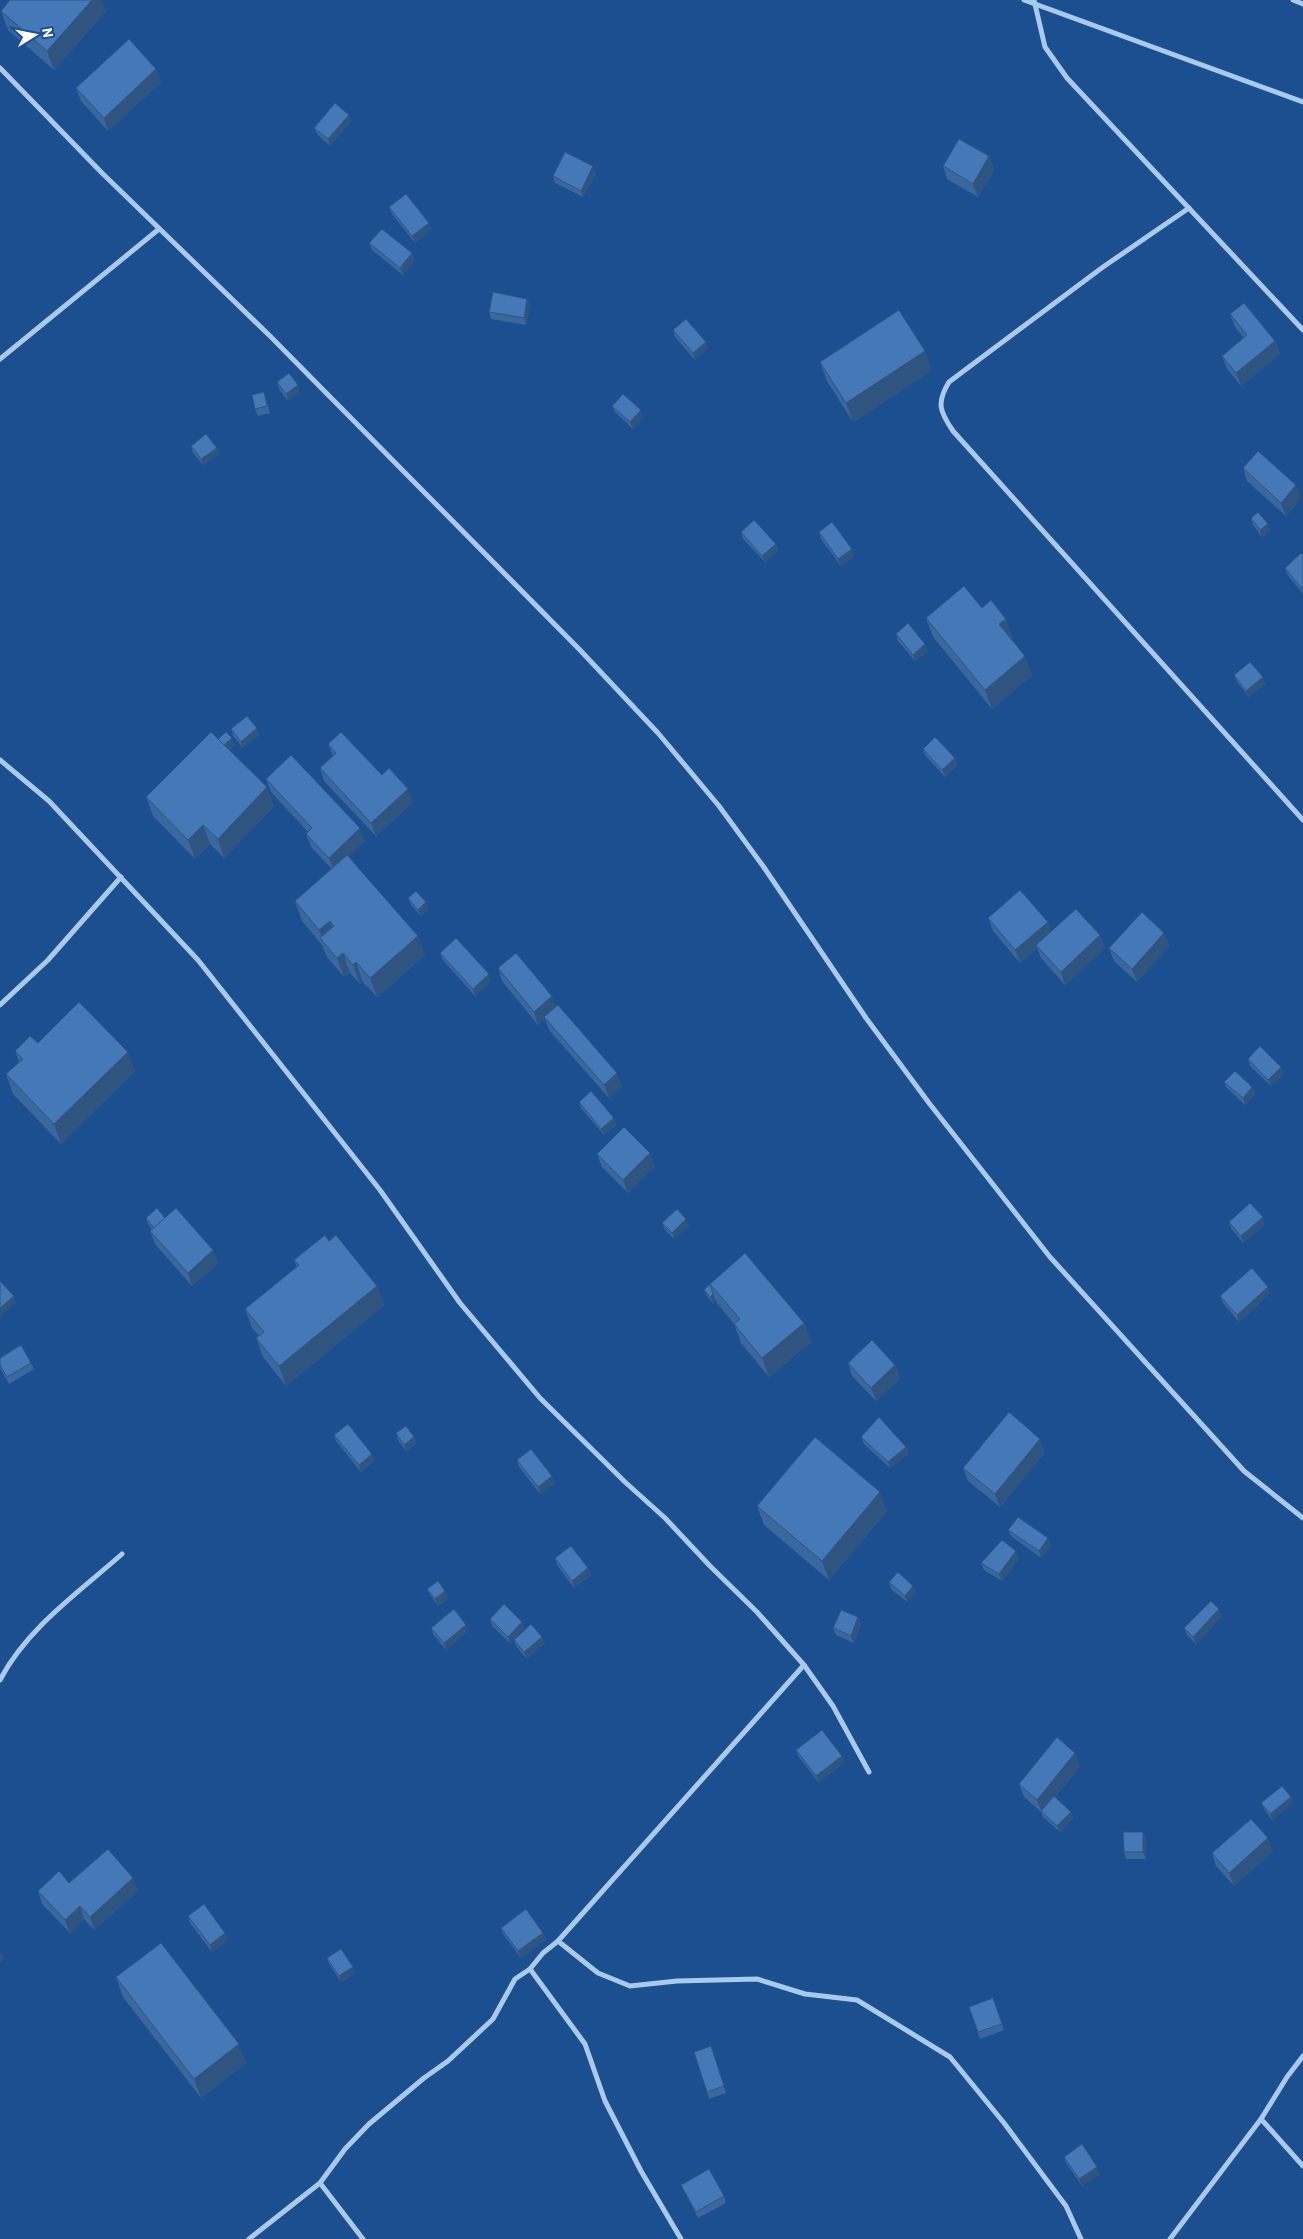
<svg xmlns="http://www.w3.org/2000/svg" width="1303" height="2239" viewBox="0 0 1303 2239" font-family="Barlow,sans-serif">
<rect width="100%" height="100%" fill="#1b4f8f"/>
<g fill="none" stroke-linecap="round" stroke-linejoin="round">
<!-- street -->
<g stroke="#a9c9ee" stroke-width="5">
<path d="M1024 0 1303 102"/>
<path d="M1034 0 1045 47 1067 78 1303 330"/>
<path d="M1293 0 1303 4"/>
<path d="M0 68 102 173 270 336 579 649 658 733 719 806 763 866 866 1018 929 1103 1050 1257 1244 1471 1303 1518"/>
<path d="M1189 208 1103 267 949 382C936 403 940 412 953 431L1303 820"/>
<path d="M0 359 159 229"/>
<path d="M0 760 49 801 198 960 380 1190 460 1303 540 1398 625 1482 665 1518 710 1566 757 1612 804 1665 833 1706 869 1772"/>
<path d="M0 1005 48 960 121 877"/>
<path d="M0 1680C27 1628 79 1592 122 1554"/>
<path d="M558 1941 598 1973 630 1986 677 1981 757 1979 805 1994 857 2000 950 2057 1004 2123 1066 2206 1081 2239"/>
<path d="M530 1969 585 2044 605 2101 641 2171 681 2239"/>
<path d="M1261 2119 1303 2166"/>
<path d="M320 2183 345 2149 369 2124 424 2078 448 2061 493 2019 515 1979 530 1969 543 1953 558 1941 804 1665"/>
<path d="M249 2239 320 2183 363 2239"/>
<path d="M1170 2239 1261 2119 1287 2077 1303 2056"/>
</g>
</g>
<!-- wall -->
<g fill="#3a679d">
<path d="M1 11H106L54 70 8 30Z"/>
<path d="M161 82 108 131 81 101 76 88Z"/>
<path d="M351 121 330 146 317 134 314 128Z"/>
<path d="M989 156 994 170 978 197 947 179 943 166Z"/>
<path d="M596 173 583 197 555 183 553 176Z"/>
<path d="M389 207 429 223 431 229 415 243 392 214Z"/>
<path d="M369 243 412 253 414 260 403 275 372 250Z"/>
<path d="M530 305 526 325 491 319 489 312Z"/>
<path d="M1230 314 1275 341 1280 354 1241 386 1227 369 1222 356 1244 338 1235 327Z"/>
<path d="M673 330 708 348 695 360 675 337Z"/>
<path d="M820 362 932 370 853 422 827 381Z"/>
<path d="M277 382 300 392 288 401 279 389Z"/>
<path d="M266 399 270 413 258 416 255 409Z"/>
<path d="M612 406 643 417 633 429 615 412Z"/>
<path d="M191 446 217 448 219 454 203 465 193 453Z"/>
<path d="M1243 468 1301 498 1286 516 1247 481Z"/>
<path d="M1251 518 1268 524 1270 531 1262 537 1253 525Z"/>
<path d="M741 532 776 544 778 550 765 562 743 539Z"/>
<path d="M819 532 854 556 841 566 821 539Z"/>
<path d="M1303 555V594L1287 574 1285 568Z"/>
<path d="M926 618 1013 638 1011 639 1032 675 992 709 933 637Z"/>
<path d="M896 634 928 651 915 661 898 641Z"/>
<path d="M1234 675 1265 684 1249 697 1237 682Z"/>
<path d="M257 728 259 735 243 748 233 736 231 729Z"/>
<path d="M218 739 234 745 229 750 274 806 224 858 210 844 195 859 153 816 146 797Z"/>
<path d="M328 744 382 775 413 802 376 836 324 781 320 768 333 756Z"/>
<path d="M923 749 955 758 957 765 945 777 925 755Z"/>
<path d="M266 779 365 841 349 856 425 955 377 997 363 982 360 984 350 973 344 977 327 957 322 945 302 921 295 901 332 869 311 847 306 834 308 832 271 792Z"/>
<path d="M408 898 426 902 428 909 421 916 411 905Z"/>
<path d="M988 918 1048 922 1051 932 1100 935 1105 948 1065 985 1041 958 1037 948 1020 963 993 931Z"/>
<path d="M1164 933 1169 946 1137 982 1114 961 1109 948Z"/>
<path d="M440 953 491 981 475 996 442 959Z"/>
<path d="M498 968 556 1006 622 1086 609 1098 549 1030 545 1019 538 1025 502 981Z"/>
<path d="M38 1043 135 1071 61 1144 13 1094 6 1074 19 1062 15 1051Z"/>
<path d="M1248 1059 1281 1067 1283 1074 1271 1086 1250 1066Z"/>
<path d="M1224 1082 1252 1087 1255 1094 1245 1105 1227 1088Z"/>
<path d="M579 1102 616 1125 604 1135 581 1108Z"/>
<path d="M597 1154 655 1166 628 1193 602 1167Z"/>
<path d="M146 1218H165L218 1263 192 1286 155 1244 150 1231 152 1229 148 1224Z"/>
<path d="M1229 1222 1265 1224 1243 1243 1231 1228Z"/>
<path d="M662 1223 689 1225 674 1239 665 1230Z"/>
<path d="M329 1241 377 1286 384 1305 286 1386 263 1357 256 1338 259 1336 252 1328 245 1309 297 1267 294 1260Z"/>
<path d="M710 1284 804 1323 811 1342 769 1377 741 1343 734 1324 717 1303 716 1301 713 1304 707 1296 704 1290Z"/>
<path d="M1270 1293 1239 1322 1223 1303 1220 1296Z"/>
<path d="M0 1358 31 1363 34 1369 9 1384 0 1368Z"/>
<path d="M848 1363 895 1365 900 1378 876 1401 852 1376Z"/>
<path d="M396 1433 414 1437 416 1444 406 1451 398 1440Z"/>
<path d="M334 1435 375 1460 361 1472 336 1441Z"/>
<path d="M861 1437 906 1447 909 1453 890 1468 864 1444Z"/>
<path d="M1045 1452 1000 1507 968 1481 963 1468Z"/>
<path d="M517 1460 555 1483 540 1494 519 1467Z"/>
<path d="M757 1506 887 1511 829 1580 764 1525Z"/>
<path d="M1008 1530 1048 1538 1051 1545 1041 1558 1011 1536Z"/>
<path d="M555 1558 588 1568 591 1575 574 1588 557 1565Z"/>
<path d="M1019 1558 1002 1581 984 1570 981 1563Z"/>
<path d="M889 1582 916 1592 907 1602 891 1589Z"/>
<path d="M427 1589 448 1598 438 1606 430 1595Z"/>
<path d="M1222 1616 1196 1644 1187 1635 1184 1628Z"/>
<path d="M858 1617 861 1624 854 1643 836 1635 833 1628Z"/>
<path d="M490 1619 522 1622 524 1628 510 1643 492 1626Z"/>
<path d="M431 1628 468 1631 446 1650 433 1634Z"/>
<path d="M514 1640 545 1643 527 1659 516 1646Z"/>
<path d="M796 1750 844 1762 819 1783 798 1756Z"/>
<path d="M1080 1766 1055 1797 1071 1812 1073 1818 1060 1832 1043 1817 1041 1812 1024 1797 1019 1784Z"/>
<path d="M1291 1797 1293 1803 1272 1820 1264 1809 1261 1803Z"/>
<path d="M1143 1832 1146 1839V1859H1126L1124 1852Z"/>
<path d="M1273 1851 1234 1886 1216 1866 1212 1853Z"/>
<path d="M69 1883 138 1891 94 1930 84 1919 70 1933 42 1904 38 1891Z"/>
<path d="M188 1916 228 1940 212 1952 190 1923Z"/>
<path d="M501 1928 543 1933 546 1939 521 1958 503 1934Z"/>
<path d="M327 1958 355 1973 341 1982 329 1964Z"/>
<path d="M116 1977 246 2063 201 2098 123 1997Z"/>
<path d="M993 1998 1004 2030 980 2039 969 2007Z"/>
<path d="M711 2046 726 2093 709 2099 707 2092Z"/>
<path d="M1064 2157 1100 2174 1082 2186 1066 2163Z"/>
<path d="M681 2185 724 2196 726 2203 698 2218 684 2191Z"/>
</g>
<!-- shaded-wall -->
<g fill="#305480">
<path d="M92 0H102L106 11 54 70 47 51Z"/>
<path d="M156 69 161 82 108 131 104 118Z"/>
<path d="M349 115 351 121 330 146 328 139Z"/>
<path d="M989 156 994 170 978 197 973 184Z"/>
<path d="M593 166 596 173 583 197 581 191Z"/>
<path d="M429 223 431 229 415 243 412 236Z"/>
<path d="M412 253 414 260 403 275 400 268Z"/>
<path d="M527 299 530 305 526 325 524 318Z"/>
<path d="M1275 341 1280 354 1241 386 1236 373Z"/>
<path d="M706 342 708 348 695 360 693 353Z"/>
<path d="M925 351 932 370 853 422 846 403Z"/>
<path d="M298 385 300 392 288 401 286 394Z"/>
<path d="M641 410 643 417 633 429 630 422Z"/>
<path d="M217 448 219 454 203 465 201 459Z"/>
<path d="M1296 485 1301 498 1286 516 1281 503Z"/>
<path d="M1268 524 1270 531 1262 537 1260 530Z"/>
<path d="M776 544 778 550 765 562 762 556Z"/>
<path d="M852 549 854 556 841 566 838 559Z"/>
<path d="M1006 619 1013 638 1006 644 999 624Z"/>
<path d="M925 644 928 651 915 661 913 655Z"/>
<path d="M1025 656 1032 675 992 709 985 690Z"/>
<path d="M1263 677 1265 684 1249 697 1246 691Z"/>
<path d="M257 728 259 735 243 748 241 742Z"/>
<path d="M232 738 234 745 226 752 223 746Z"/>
<path d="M955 758 957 765 945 777 942 770Z"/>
<path d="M267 787 274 806 224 858 218 839Z"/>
<path d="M408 789 413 802 376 836 371 823Z"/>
<path d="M203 825 210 844 195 859 188 840Z"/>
<path d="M360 828 365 841 334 871 329 858Z"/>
<path d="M426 902 428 909 421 916 418 910Z"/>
<path d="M330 921 337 940 324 943 319 930Z"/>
<path d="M1048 922 1052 935 1036 945 1037 948 1020 963 1015 950Z"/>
<path d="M1164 933 1169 946 1137 982 1132 969Z"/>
<path d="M1100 935 1105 948 1065 985 1061 972Z"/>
<path d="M418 936 425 955 377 997 370 978Z"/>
<path d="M343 953 350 973 344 977 337 958Z"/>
<path d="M356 962 363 982 360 984 353 965Z"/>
<path d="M489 974 491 981 475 996 473 989Z"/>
<path d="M552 996 557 1009 544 1017 545 1019 538 1025 534 1012Z"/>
<path d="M128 1052 135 1071 61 1144 54 1124Z"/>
<path d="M1281 1067 1283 1074 1271 1086 1268 1080Z"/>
<path d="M617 1073 622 1086 609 1098 604 1085Z"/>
<path d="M1252 1087 1255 1094 1245 1105 1243 1098Z"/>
<path d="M614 1118 616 1125 604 1135 601 1129Z"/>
<path d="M650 1153 655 1166 628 1193 623 1180Z"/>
<path d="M1263 1217 1265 1224 1243 1243 1241 1236Z"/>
<path d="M686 1219 689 1225 674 1239 672 1233Z"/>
<path d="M213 1250 218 1263 192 1286 188 1273Z"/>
<path d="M377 1286 384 1305 286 1386 279 1366Z"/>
<path d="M1268 1287 1270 1293 1239 1322 1237 1315Z"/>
<path d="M713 1294 716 1301 713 1304 710 1297Z"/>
<path d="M14 1296 16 1302 0 1317V1308Z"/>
<path d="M804 1323 811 1342 769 1377 762 1358Z"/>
<path d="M895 1365 900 1378 876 1401 871 1388Z"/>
<path d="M414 1437 416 1444 406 1451 404 1445Z"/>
<path d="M1040 1439 1045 1452 1000 1507 995 1494Z"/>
<path d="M906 1447 909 1453 890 1468 888 1462Z"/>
<path d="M372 1454 375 1460 361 1472 359 1465Z"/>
<path d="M552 1476 555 1483 540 1494 538 1487Z"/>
<path d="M880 1492 887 1511 829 1580 822 1561Z"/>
<path d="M1048 1538 1051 1545 1041 1558 1039 1551Z"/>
<path d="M1016 1551 1019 1558 1002 1581 999 1574Z"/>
<path d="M588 1568 591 1575 574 1588 572 1581Z"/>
<path d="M913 1586 916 1592 907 1602 905 1596Z"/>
<path d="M445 1591 448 1598 438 1606 435 1599Z"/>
<path d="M1219 1609 1222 1616 1196 1644 1193 1637Z"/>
<path d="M858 1617 861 1624 854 1643 851 1636Z"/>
<path d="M522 1622 524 1628 510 1643 508 1637Z"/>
<path d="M466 1625 468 1631 446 1650 444 1643Z"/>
<path d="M542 1637 545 1643 527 1659 524 1652Z"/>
<path d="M1075 1753 1080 1766 1042 1813 1037 1800Z"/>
<path d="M842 1756 844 1762 819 1783 816 1776Z"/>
<path d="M1291 1797 1293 1803 1272 1820 1270 1814Z"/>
<path d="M1071 1812 1073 1818 1060 1832 1057 1826Z"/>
<path d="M1143 1832 1146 1839V1859L1143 1852Z"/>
<path d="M1268 1838 1273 1851 1234 1886 1229 1873Z"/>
<path d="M133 1878 138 1891 94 1930 90 1917Z"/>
<path d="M80 1906 84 1919 70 1933 65 1920Z"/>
<path d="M225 1933 228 1940 212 1952 210 1945Z"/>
<path d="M543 1933 546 1939 521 1958 518 1951Z"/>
<path d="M2 1952 4 1959 0 1962V1953Z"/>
<path d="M353 1967 355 1973 341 1982 339 1976Z"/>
<path d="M239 2044 246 2063 201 2098 194 2079Z"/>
<path d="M1097 2167 1100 2174 1082 2186 1079 2179Z"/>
</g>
<!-- building -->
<g fill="#4478b7" stroke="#305480">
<path d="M10 0H92L47 51 1 11Z"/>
<path d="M129 39 156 69 104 118 76 88Z"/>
<path d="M335 103 349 115 328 139 314 128Z"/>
<path d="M959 139 989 156 973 184 943 166Z"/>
<path d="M565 152 593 166 581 191 553 176Z"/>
<path d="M406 194 429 223 412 236 389 207Z"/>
<path d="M382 229 412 253 400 268 369 243Z"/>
<path d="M493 292 527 299 524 318 489 312Z"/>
<path d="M1244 303 1275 341 1236 373 1222 356 1247 335 1230 314Z"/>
<path d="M899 310 925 351 846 403 820 362Z"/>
<path d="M686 319 706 342 693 353 673 330Z"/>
<path d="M289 373 298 385 286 394 277 382Z"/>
<path d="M264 392 267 406 255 409 252 395Z"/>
<path d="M623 394 641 410 630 422 612 406Z"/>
<path d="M206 434 217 448 201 459 191 446Z"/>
<path d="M1258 451 1296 485 1281 503 1243 468Z"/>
<path d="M1258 512 1268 524 1260 530 1251 518Z"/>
<path d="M754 520 776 544 762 556 741 532Z"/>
<path d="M832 522 852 549 838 559 819 532Z"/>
<path d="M1301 553 1303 555V590L1285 568Z"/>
<path d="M964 586 982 608 991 600 1006 619 999 624 1025 656 985 690 926 618Z"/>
<path d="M908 623 925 644 913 655 896 634Z"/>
<path d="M1250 662 1263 677 1246 691 1234 675Z"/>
<path d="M247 716 257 728 241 742 231 729Z"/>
<path d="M211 732 267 787 218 839 203 825 188 840 146 797Z"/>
<path d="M226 732 232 738 224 745 218 739Z"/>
<path d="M341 732 382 775 389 768 408 789 371 823 320 768 336 753 328 744Z"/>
<path d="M935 737 955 758 942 770 923 749Z"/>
<path d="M291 755 360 828 329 858 306 834 312 828 266 779Z"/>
<path d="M347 855 418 936 370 978 356 962 353 965 343 953 337 958 320 938 334 926 330 921 319 930 295 901Z"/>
<path d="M1020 890 1048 922 1015 950 988 918Z"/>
<path d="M416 891 426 902 418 910 408 898Z"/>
<path d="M1076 909 1100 935 1061 972 1036 945Z"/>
<path d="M1142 912 1164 933 1132 969 1109 948Z"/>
<path d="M456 938 489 974 473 989 440 953Z"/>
<path d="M516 953 552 996 534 1012 498 968Z"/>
<path d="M79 1002 128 1052 54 1124 6 1074 23 1059 15 1051 30 1036 38 1043Z"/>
<path d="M558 1005 617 1073 604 1085 544 1017Z"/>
<path d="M1260 1046 1281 1067 1268 1080 1248 1059Z"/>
<path d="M1235 1071 1252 1087 1243 1098 1224 1082Z"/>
<path d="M591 1091 614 1118 601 1129 579 1102Z"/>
<path d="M624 1127 650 1153 623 1180 597 1154Z"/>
<path d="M1250 1203 1263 1217 1241 1236 1229 1222Z"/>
<path d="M157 1208 165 1218 154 1228 146 1218Z"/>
<path d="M176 1208 213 1250 188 1273 150 1231Z"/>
<path d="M677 1209 686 1219 672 1233 662 1223Z"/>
<path d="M325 1235 329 1241 336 1235 377 1286 279 1366 256 1338 264 1332 245 1309 299 1265 294 1260Z"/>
<path d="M745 1253 804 1323 762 1358 734 1324 740 1319 710 1284Z"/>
<path d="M1252 1268 1268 1287 1237 1315 1220 1296Z"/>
<path d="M0 1281 14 1296 0 1308Z"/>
<path d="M710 1284 713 1294 710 1297 704 1290Z"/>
<path d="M872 1340 895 1365 871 1388 848 1363Z"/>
<path d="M21 1345 31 1363 7 1377 0 1365V1358Z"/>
<path d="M1009 1412 1040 1439 995 1494 963 1468Z"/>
<path d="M879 1417 906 1447 888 1462 861 1437Z"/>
<path d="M348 1424 372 1454 359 1465 334 1435Z"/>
<path d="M406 1426 414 1437 404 1445 396 1433Z"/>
<path d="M815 1437 880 1492 822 1561 757 1506Z"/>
<path d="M531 1449 552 1476 538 1487 517 1460Z"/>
<path d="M1018 1517 1048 1538 1039 1551 1008 1530Z"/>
<path d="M1002 1540 1016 1551 999 1574 981 1563Z"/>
<path d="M571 1546 588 1568 572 1581 555 1558Z"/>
<path d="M898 1572 913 1586 905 1596 889 1582Z"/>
<path d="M438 1581 445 1591 435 1599 427 1589Z"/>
<path d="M1211 1601 1219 1609 1193 1637 1184 1628Z"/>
<path d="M504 1604 522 1622 508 1637 490 1619Z"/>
<path d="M454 1609 466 1625 444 1643 431 1628Z"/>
<path d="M841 1610 858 1617 851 1636 833 1628Z"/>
<path d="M531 1624 542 1637 524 1652 514 1640Z"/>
<path d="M822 1730 842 1756 816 1776 796 1750Z"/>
<path d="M1057 1737 1075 1753 1037 1800 1019 1784Z"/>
<path d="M1282 1786 1291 1797 1270 1814 1261 1803Z"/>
<path d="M1054 1796 1071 1812 1057 1826 1041 1811Z"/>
<path d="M1251 1819 1268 1838 1229 1873 1212 1853Z"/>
<path d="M1123 1832H1143V1852H1124Z"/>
<path d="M108 1849 133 1878 90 1917 80 1906 65 1920 38 1891 59 1871 69 1883Z"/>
<path d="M204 1904 225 1933 210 1945 188 1916Z"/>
<path d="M526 1909 543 1933 518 1951 501 1928Z"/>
<path d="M161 1943 239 2044 194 2079 116 1977Z"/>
<path d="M341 1949 353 1967 339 1976 327 1958Z"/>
<path d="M993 1998 1002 2024 978 2032 969 2007Z"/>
<path d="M711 2046 724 2086 707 2092 694 2052Z"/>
<path d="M1082 2144 1097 2167 1079 2179 1064 2157Z"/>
<path d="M709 2169 724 2196 696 2212 681 2185Z"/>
</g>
<!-- north arrow -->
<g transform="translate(35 35) rotate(80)" stroke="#1b4f8f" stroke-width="4" paint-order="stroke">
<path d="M0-4L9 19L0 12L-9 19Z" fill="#ffffff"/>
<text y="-8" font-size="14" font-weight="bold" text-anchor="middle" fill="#ffffff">N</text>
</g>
</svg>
